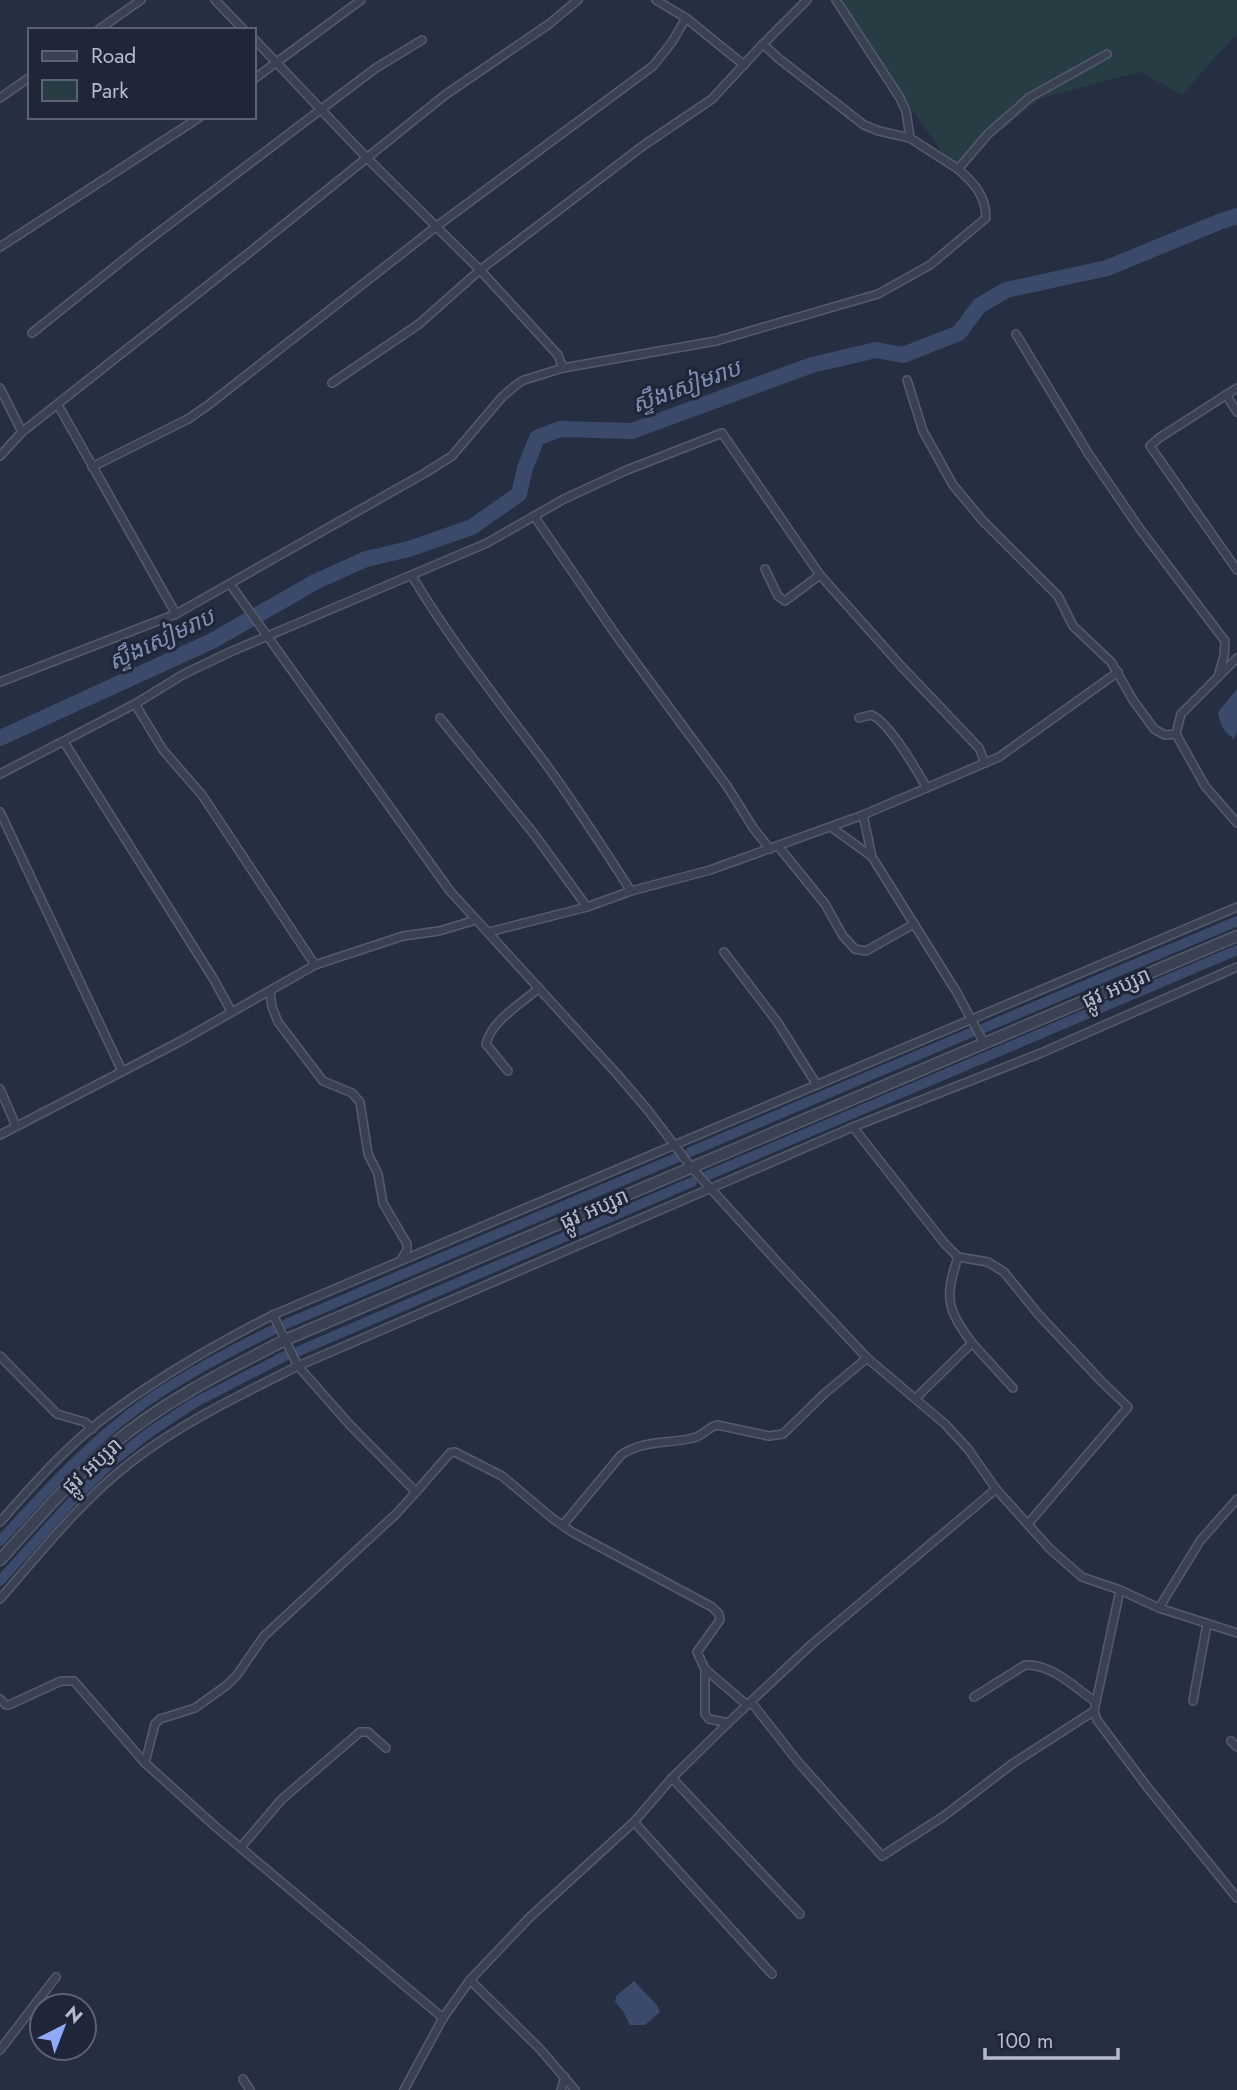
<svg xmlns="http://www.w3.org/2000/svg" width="1237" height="2090" viewBox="0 0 1237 2090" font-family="Jost,'Noto Sans Khmer',sans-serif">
<rect width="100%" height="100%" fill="#262e42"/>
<!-- green -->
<path fill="#283d43" d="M843 0H1237V33L1182 95 1141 72 1041 98 954 169 847 18Z"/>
<!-- water -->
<g fill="#3b496b">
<path d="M1237 689V732L1234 739C1223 731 1220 725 1218 712Z"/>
<path d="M634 1981 657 2005 660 2012 645 2025H630L623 2011 615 2002 616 1996Z"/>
</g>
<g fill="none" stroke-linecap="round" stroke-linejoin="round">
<!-- canal -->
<g stroke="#3b496b" stroke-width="10">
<path d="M984 1028 1237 921"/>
<path d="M690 1152 970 1033"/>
<path d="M706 1176 1237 950"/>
<path d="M286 1324 676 1158"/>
<path d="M299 1351 692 1182"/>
<path d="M0 1541C44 1493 90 1442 143 1404 183 1376 228 1352 273 1330"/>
<path d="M0 1581 72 1501 113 1461 150 1432 194 1403 285 1356"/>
</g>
<!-- river -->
<path stroke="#3b496b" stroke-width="16" d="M0 738 212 641 315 582 366 559 409 549 472 527 519 494 525 468 537 438 560 429 632 431 812 365 876 350 903 355 959 333 979 306 1006 290 1107 268 1219 222 1237 216"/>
<!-- minor casing -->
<g stroke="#555c6c" stroke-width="10">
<g id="minor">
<path d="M215 0 244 30"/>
<path d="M656 0 686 18 744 65"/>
<path d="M836 0 900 98 906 111 910 138 958 169"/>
<path d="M98 30 141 0"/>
<path d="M254 39 366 157 480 270 558 355 563 368"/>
<path d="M763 44 778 58 864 125 879 131 910 138"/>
<path d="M254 79 361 0"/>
<path d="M0 98 30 77"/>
<path d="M0 247 200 117"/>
<path d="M32 333 142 245 344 92 376 68 422 40"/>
<path d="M1016 334 1088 453 1140 529 1225 641 1224 656 1218 677"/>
<path d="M907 380 923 431 953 485 983 521 1058 596 1073 626 1111 662 1133 700 1154 729 1165 735 1176 734"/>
<path d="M332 383 419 324 480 270 644 145 712 99 763 44 807 0"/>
<path d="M0 388 22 432"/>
<path d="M1237 388 1159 438 1150 446 1237 570"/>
<path d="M1226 395 1237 412"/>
<path d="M58 405 176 614"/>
<path d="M0 456 22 432 250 252 445 95 549 24 578 0"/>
<path d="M92 467 188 419 207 406 437 226 653 66 672 42 686 18"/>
<path d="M534 516 618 638 727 786 754 829 770 849"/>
<path d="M765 569 778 596 785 601 820 575"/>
<path d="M412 576C452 643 501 704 548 767 577 807 604 849 631 891"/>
<path d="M230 584 450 891 617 1074 647 1109 691 1167 782 1267 867 1358 945 1424 968 1449 996 1489 1050 1549 1082 1577 1120 1590 1159 1608 1237 1633"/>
<path d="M1237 658 1181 714 1176 734 1205 786 1237 823"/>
<path d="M0 682 176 614 425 473 452 456 502 397 516 385 524 380 563 368 716 341 878 294 930 265 986 218C986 196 974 183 958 169L988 134 1030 97 1107 54"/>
<path d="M135 704 163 750 202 795 315 965"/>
<path d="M440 718 534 834 587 907"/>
<path d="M859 718 871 715C888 720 917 771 927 788"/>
<path d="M64 742 213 978 231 1011"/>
<path d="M0 774 135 704 184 674 230 652 487 543 564 499 627 470 722 433 820 575 902 667 979 748 985 763"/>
<path d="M0 812 122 1071"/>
<path d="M863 815 872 857 956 991 984 1043"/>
<path d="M831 827 871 856"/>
<path d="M778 846 825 904 843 936 855 949 866 951 914 924"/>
<path d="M489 932 587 907 631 891 710 870 863 815 999 757 1118 672"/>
<path d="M724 952 778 1023 817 1085"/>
<path d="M270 991 272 1007 278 1022 323 1081 352 1093 360 1102 368 1154 378 1174 383 1203 407 1244V1250L401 1260"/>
<path d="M508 1071 486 1044C492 1020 521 1004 539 988"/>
<path d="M0 1089 16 1126"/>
<path d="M853 1127 945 1244 958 1257 988 1262 1004 1272 1039 1315 1102 1382 1128 1407 1028 1524"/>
<path d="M0 1135 181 1041 315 965 403 936 439 931 476 920"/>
<path d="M958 1257C944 1298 947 1309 972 1343"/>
<path d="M273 1315 298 1366 349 1424 416 1492 450 1453 455 1452 502 1476 552 1518 572 1532 712 1607 719 1614 720 1620 697 1652 705 1669V1714L709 1719 728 1723"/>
<path d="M0 1356 57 1414 85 1422 92 1429"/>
<path d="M916 1398 972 1343 1013 1388"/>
<path d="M0 1522C31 1487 62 1451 99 1422 153 1380 212 1346 273 1315L1237 907"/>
<path d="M563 1525 621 1455C642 1440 668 1444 693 1438 703 1436 708 1427 717 1425L769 1436 783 1434 824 1394 867 1358"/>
<path d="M1120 1590 1096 1702 1094 1711 1097 1720 1148 1788 1237 1898"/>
<path d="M0 1599C41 1552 81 1501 130 1463 181 1423 240 1395 298 1366L853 1127 1041 1053 1237 967"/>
<path d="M1159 1608 1200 1541 1237 1499"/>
<path d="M705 1669 747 1705"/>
<path d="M974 1697 1025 1665C1051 1663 1075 1688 1096 1702"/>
<path d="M0 1699 6 1705H9L61 1681H74L145 1763 216 1827 443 2018 470 1980 530 1917 634 1822 672 1778 728 1723 812 1644 996 1489"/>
<path d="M1193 1701 1207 1624"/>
<path d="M751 1702 799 1763 882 1856 944 1816 1012 1764 1094 1711"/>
<path d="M1231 1741 1237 1747"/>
<path d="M145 1763 155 1724 160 1719 195 1708 227 1685 237 1675 264 1636 396 1514 416 1492"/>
<path d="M672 1778 800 1914"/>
<path d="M634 1822 772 1974"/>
<path d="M241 1847 282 1799 360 1732H368L386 1748"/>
<path d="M470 1980 540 2049 575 2090"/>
<path d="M0 2050 56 1977"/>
<path d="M243 2079 250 2090"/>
<path d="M404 2090 443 2018"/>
<path d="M561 2090 565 2077"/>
</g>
</g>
<!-- tertiary casing -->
<g stroke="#555c6c" stroke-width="13">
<path id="tertiary" d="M0 1560C36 1520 71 1480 112 1445 164 1401 225 1371 285 1340L1237 936"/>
</g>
<!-- minor -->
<use href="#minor" stroke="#3a4152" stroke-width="7"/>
<!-- tertiary -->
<use href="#tertiary" stroke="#3a4152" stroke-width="10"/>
</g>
<g text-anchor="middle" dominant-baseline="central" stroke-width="6" stroke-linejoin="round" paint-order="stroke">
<!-- street labels -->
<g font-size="21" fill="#b7bccc" stroke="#1f2637">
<text transform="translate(1116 988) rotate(-23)">ផ្លូវ អប្សរា</text>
<text transform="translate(594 1209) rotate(-23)">ផ្លូវ អប្សរា</text>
<text transform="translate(92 1466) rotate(-42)">ផ្លូវ អប្សរា</text>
</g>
<!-- water labels -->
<g font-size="23" font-style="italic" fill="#7e8eb3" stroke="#1f2637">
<text transform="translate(686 386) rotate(-20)">ស្ទឹងសៀមរាប</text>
<text transform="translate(161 639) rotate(-25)">ស្ទឹងសៀមរាប</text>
</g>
</g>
<!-- legend -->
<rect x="28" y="28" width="228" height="91" fill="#1f2637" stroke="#5c6273" stroke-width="2"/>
<rect x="42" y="51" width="35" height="10" fill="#3a4152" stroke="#5c6273" stroke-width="2"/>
<text x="91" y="63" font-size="21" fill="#b7bccc">Road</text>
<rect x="42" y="80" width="35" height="21" fill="#283d43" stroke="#5c6273" stroke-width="2"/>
<text x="91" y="98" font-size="21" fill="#b7bccc">Park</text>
<!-- north arrow -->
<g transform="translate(63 2027) rotate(42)"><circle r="33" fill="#1f2637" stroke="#5c6273" stroke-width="2"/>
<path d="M0-5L12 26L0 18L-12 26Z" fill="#8ea9fa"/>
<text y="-10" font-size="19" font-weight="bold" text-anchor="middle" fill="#b7bccc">N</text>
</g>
<!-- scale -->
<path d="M985 2048v10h133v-10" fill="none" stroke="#b7bccc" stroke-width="3.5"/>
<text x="996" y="2048" font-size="21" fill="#b7bccc" stroke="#1f2637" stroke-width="5" paint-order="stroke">100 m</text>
</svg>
